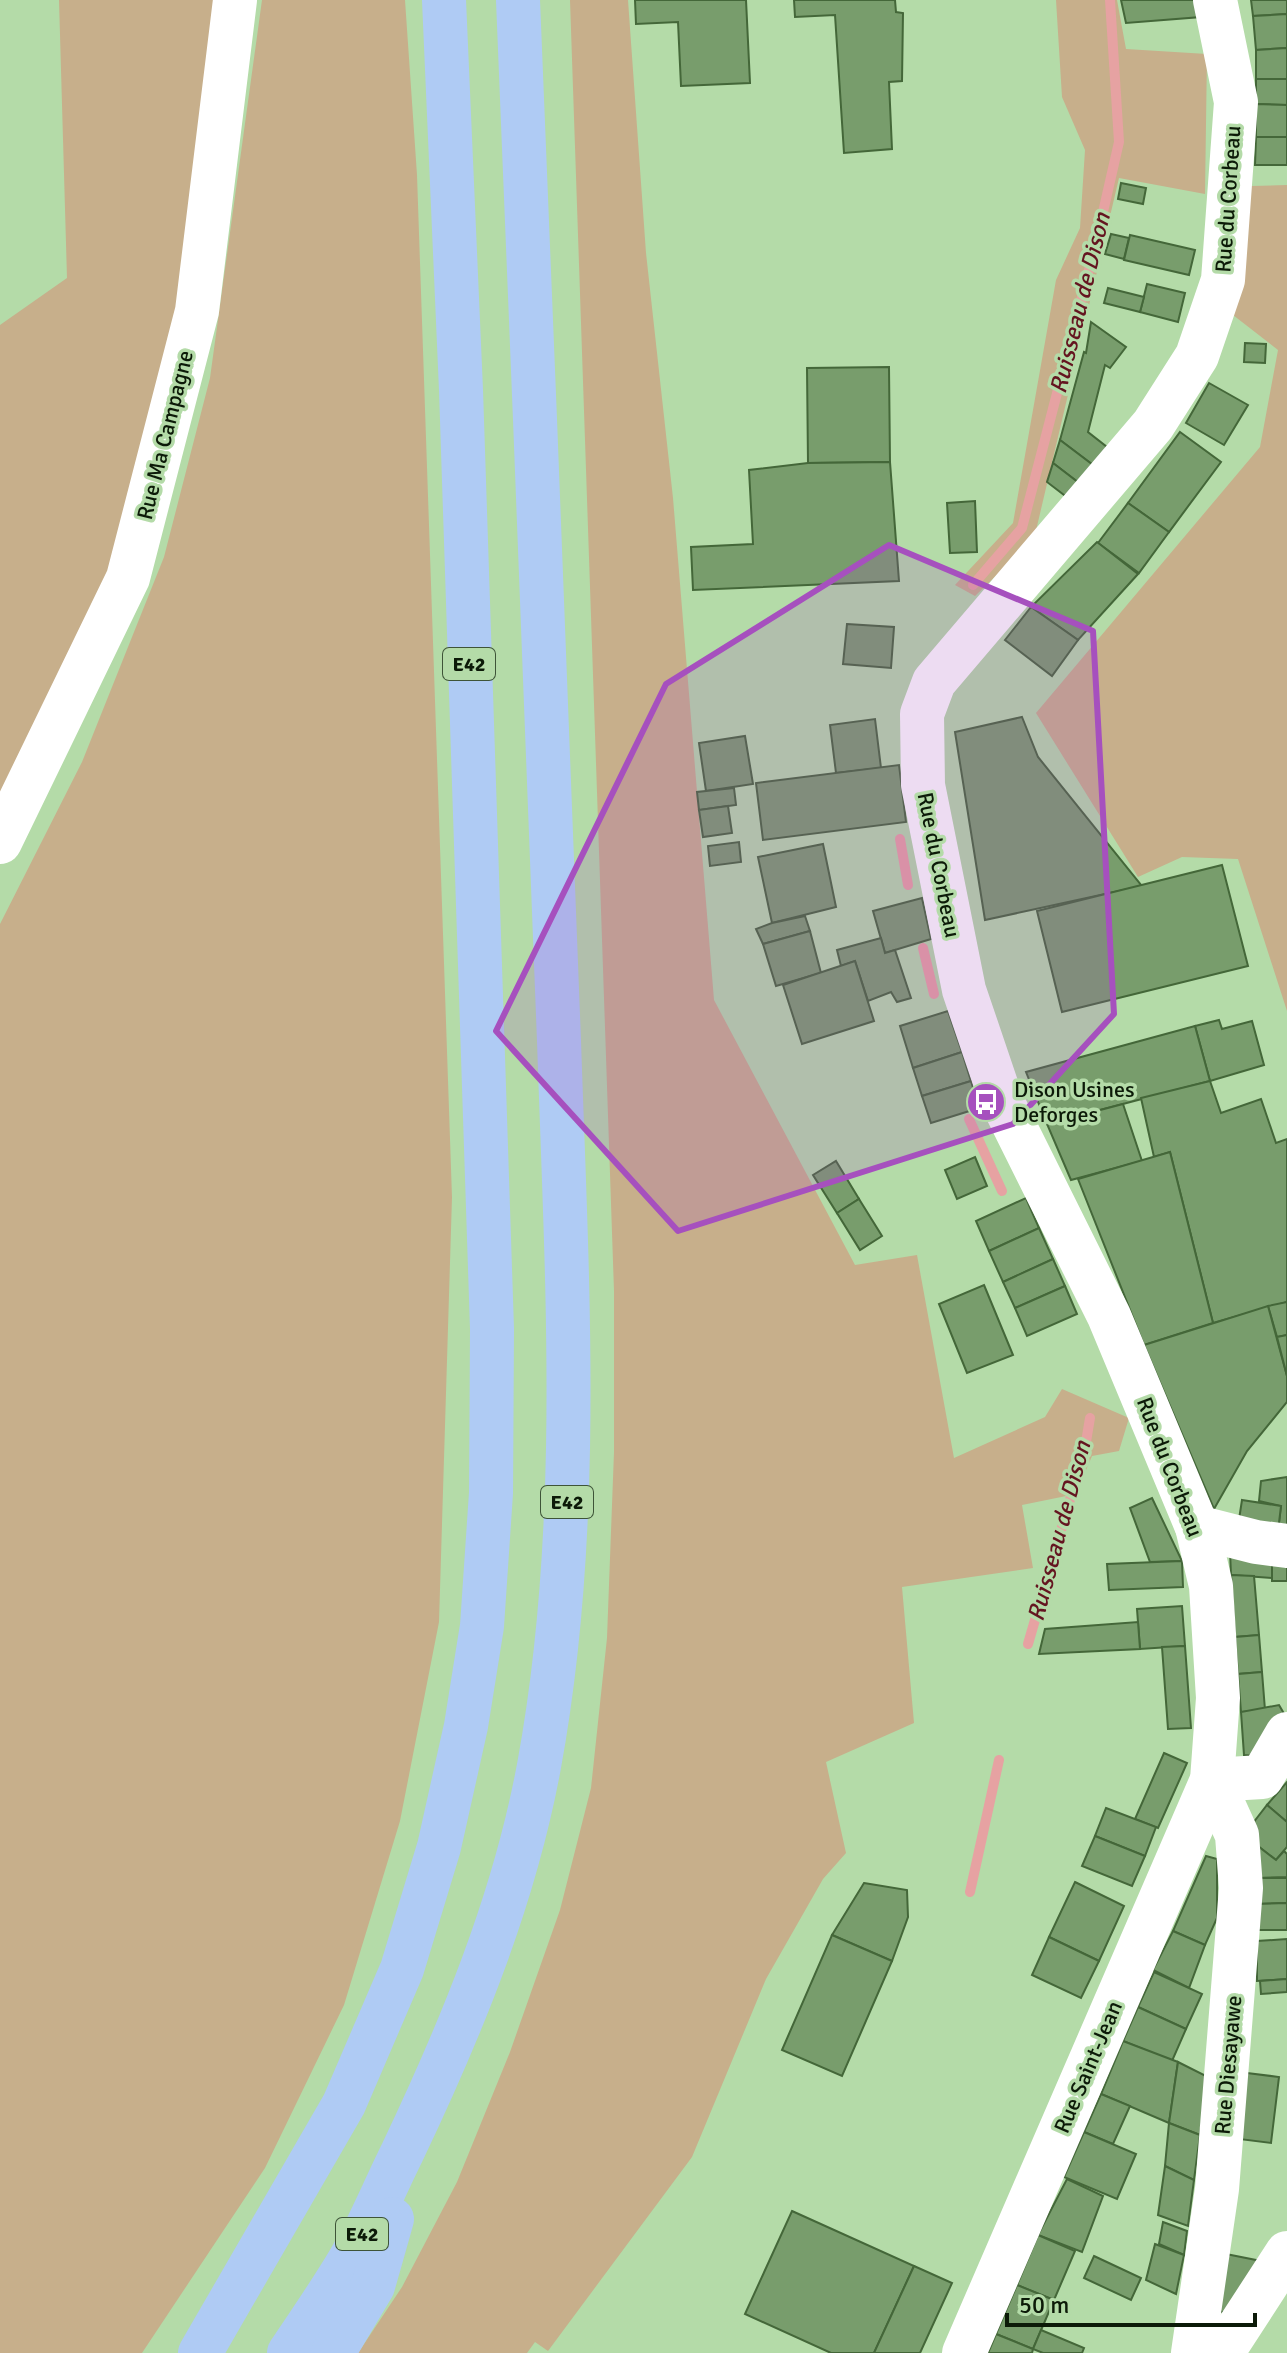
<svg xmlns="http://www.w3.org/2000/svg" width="1287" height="2353" viewBox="0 0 1287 2353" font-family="Signika,sans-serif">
<rect width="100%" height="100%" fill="#b4dba8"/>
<!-- green -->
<g fill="#c7af8b">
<path d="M59 0H222L185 334 105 597 0 820V325L67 278Z"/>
<path d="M262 0H405L417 175 452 1197 439 1622 400 1821 344 2005 265 2168 142 2353H0V924L82 762 164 557 210 378Z"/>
<path d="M570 0H628L646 253 673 498 714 1000 855 1265 917 1255 954 1458 1045 1417 1062 1389 1129 1418 1119 1451 1092 1456 1076 1494 1022 1505 1033 1568 902 1587 914 1723 826 1762 846 1853 823 1879 766 1979 692 2157 548 2351 535 2342 527 2353H358L402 2287 457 2182 510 2052 560 1910 591 1788 607 1638 614 1452V1291Z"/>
<path d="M1056 0H1117L1126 49 1207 54 1205 194 1119 178 1034 539 975 596 955 585 1013 523 1056 280 1080 228 1085 150 1062 97Z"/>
<path d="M1287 185V1011L1238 859 1182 857 1138 877 1036 713 1260 447 1278 350 1233 315 1251 186Z"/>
</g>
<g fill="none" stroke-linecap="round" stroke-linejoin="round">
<!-- stream -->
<g stroke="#e6a2a2" stroke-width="10">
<path d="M973 585 1022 528 1095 247 1119 142 1110 0"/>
<path d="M900 839 908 885"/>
<path d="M923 948 934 994"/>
<path d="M969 1119 1002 1191"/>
<path d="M1028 1644 1085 1448 1090 1418"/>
<path d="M970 1892 999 1760"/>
</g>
</g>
<!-- building -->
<g fill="#789d6c" stroke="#446739" stroke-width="2">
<path d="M635 0H746L750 83 681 86 678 22 636 24Z"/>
<path d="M794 0H895L896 12 903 13 902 81 889 82 892 149 844 153 835 15 795 17Z"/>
<path d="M1121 0H1197L1201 17 1126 23Z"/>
<path d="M1251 0H1287V14L1253 16Z"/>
<path d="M1287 14V48L1256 50 1253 16Z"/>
<path d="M1287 48V79H1256V50Z"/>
<path d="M1256 79H1287V105L1256 104Z"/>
<path d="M1256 104 1287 105V137H1256Z"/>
<path d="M1256 137H1287V165H1255Z"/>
<path d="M1121 183 1146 188 1143 204 1118 199Z"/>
<path d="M1111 234 1129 238 1124 259 1105 254Z"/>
<path d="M1130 235 1195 250 1189 275 1124 260Z"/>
<path d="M1147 284 1185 293 1178 322 1140 312Z"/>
<path d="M1108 288 1144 297 1140 312 1104 303Z"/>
<path d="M1091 322 1126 347 1110 368 1105 365 1088 432 1107 447 1093 465 1060 440 1084 352 1086 353Z"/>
<path d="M1245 343 1266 344 1265 363 1244 362Z"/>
<path d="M889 367 890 462 808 463 807 368Z"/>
<path d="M1209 383 1248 405 1224 445 1186 423Z"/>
<path d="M1180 432 1221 462 1169 532 1128 503Z"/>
<path d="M1060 440 1093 465 1079 483 1053 463Z"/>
<path d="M890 462 899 581 693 590 691 547 753 544 749 470 808 463Z"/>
<path d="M1053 463 1079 483 1068 498 1047 482Z"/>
<path d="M975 501 977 552 950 553 947 503Z"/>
<path d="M1128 503 1169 532 1139 573 1098 543Z"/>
<path d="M1097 542 1138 574 1078 640 1031 607Z"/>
<path d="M1031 607 1078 640 1052 676 1005 640Z"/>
<path d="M847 624 894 627 891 668 843 664Z"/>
<path d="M1022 717 1038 757 1142 886 985 920 955 732Z"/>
<path d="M875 719 881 768 836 773 830 725Z"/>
<path d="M745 736 753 784 706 791 699 743Z"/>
<path d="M899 765 906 822 763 840 756 783Z"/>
<path d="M734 788 736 805 699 810 697 792Z"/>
<path d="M728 806 732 833 703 837 699 810Z"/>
<path d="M739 842 741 862 710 866 708 846Z"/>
<path d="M823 844 836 907 772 923 758 857Z"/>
<path d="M1222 865 1248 966 1062 1012 1037 911Z"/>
<path d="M922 898 931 939 885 953 873 911Z"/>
<path d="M805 916 810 931 763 944 756 929 772 923Z"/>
<path d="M810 931 821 973 776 986 763 944Z"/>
<path d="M881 938 885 953 895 950 911 998 897 1002 891 992 868 1001 855 961 841 966 837 950Z"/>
<path d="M855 961 874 1021 802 1044 783 985Z"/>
<path d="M948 1011 962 1052 913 1068 900 1026Z"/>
<path d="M1219 1020 1222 1029 1252 1021 1264 1065 1210 1081 1195 1026Z"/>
<path d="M1195 1026 1210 1081 1047 1124 1026 1072Z"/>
<path d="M962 1052 971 1081 922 1096 913 1068Z"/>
<path d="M971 1081 979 1108 931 1123 922 1096Z"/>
<path d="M1210 1081 1221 1113 1261 1099 1276 1143 1287 1139V1302L1213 1323 1170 1152 1154 1157 1141 1098Z"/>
<path d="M1123 1104 1142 1161 1071 1180 1047 1124Z"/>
<path d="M1170 1152 1213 1323 1144 1345 1078 1179Z"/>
<path d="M975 1157 987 1186 957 1199 945 1170Z"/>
<path d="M836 1161 859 1199 837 1213 813 1175Z"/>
<path d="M1026 1198 1039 1228 989 1251 976 1221Z"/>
<path d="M859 1199 882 1236 860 1250 837 1213Z"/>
<path d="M1039 1228 1053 1259 1003 1282 989 1251Z"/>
<path d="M1053 1259 1065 1286 1015 1308 1003 1282Z"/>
<path d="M984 1285 1013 1355 967 1373 939 1304Z"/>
<path d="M1065 1286 1077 1314 1027 1336 1015 1308Z"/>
<path d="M1287 1302V1335L1277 1337 1268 1306Z"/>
<path d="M1268 1306 1287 1376V1402L1247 1451 1214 1509 1144 1345Z"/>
<path d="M1287 1335V1376L1277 1337Z"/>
<path d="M1287 1477V1532L1278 1531 1281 1506 1259 1501 1261 1481Z"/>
<path d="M1152 1498 1182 1561 1150 1562 1130 1508Z"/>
<path d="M1242 1500 1281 1506 1278 1531 1238 1526Z"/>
<path d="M1230 1551 1272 1557V1578L1231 1575Z"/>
<path d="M1272 1557 1287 1560V1581H1272Z"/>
<path d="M1182 1561 1183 1587 1109 1590 1107 1564Z"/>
<path d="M1231 1575 1254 1576 1259 1635 1235 1637Z"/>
<path d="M1182 1606 1185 1646 1140 1649 1137 1609Z"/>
<path d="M1138 1622 1140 1649 1039 1654 1045 1629Z"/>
<path d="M1259 1635 1262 1672 1238 1674 1235 1637Z"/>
<path d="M1185 1646 1191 1728 1168 1729 1162 1647Z"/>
<path d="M1262 1672 1265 1710 1241 1712 1238 1674Z"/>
<path d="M1279 1705 1286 1717 1255 1756 1244 1755 1241 1712Z"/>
<path d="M1164 1753 1187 1763 1158 1828 1135 1819Z"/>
<path d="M1287 1782V1822L1267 1805Z"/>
<path d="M1267 1805 1287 1822V1847L1276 1860 1254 1843 1253 1823Z"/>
<path d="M1106 1808 1156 1827 1145 1856 1095 1836Z"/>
<path d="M1095 1836 1145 1856 1132 1886 1082 1866Z"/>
<path d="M1254 1843 1276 1860 1284 1851 1287 1854V1877L1255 1878Z"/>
<path d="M1206 1856 1217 1859V1918L1205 1945 1173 1931Z"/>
<path d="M1255 1878H1287V1903L1256 1904Z"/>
<path d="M1075 1882 1124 1906 1099 1961 1049 1937Z"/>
<path d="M864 1883 907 1890 908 1917 892 1961 832 1935Z"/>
<path d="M1287 1903V1930H1256V1904Z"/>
<path d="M1173 1931 1205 1945 1189 1988 1153 1970Z"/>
<path d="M832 1935 892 1961 842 2076 782 2050Z"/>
<path d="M1049 1937 1099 1961 1081 1998 1032 1975Z"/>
<path d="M1287 1939V1979L1257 1981V1941Z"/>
<path d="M1154 1972 1202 1994 1186 2029 1138 2007Z"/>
<path d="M1287 1979V1992L1261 1994 1260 1981Z"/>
<path d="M1138 2007 1186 2029 1172 2061 1123 2041Z"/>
<path d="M1123 2041 1178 2062 1169 2123 1101 2094Z"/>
<path d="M1178 2062 1208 2077 1200 2135 1169 2123Z"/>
<path d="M1247 2073 1279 2077 1271 2143 1239 2139Z"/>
<path d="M1101 2094 1130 2106 1113 2144 1084 2132Z"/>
<path d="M1169 2123 1200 2135 1194 2180 1165 2166Z"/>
<path d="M1084 2132 1136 2154 1117 2199 1064 2177Z"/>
<path d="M1165 2166 1194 2180 1188 2226 1158 2215Z"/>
<path d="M1067 2179 1103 2196 1082 2252 1038 2235Z"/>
<path d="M792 2211 914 2266 874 2353H831L745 2314Z"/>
<path d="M1163 2222 1187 2231 1184 2255 1159 2244Z"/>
<path d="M1038 2235 1075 2251 1054 2300 1017 2285Z"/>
<path d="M1155 2244 1184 2255 1176 2294 1146 2280Z"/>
<path d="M1221 2253 1266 2262 1231 2315 1211 2308Z"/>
<path d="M1094 2256 1141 2278 1131 2300 1084 2278Z"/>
<path d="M914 2266 952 2283 920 2353H874Z"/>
<path d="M1017 2285 1054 2300 1033 2349 996 2334Z"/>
<path d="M1041 2330 1084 2348 1082 2353H1043L1033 2349Z"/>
<path d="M996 2334 1033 2349 1032 2353H988Z"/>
</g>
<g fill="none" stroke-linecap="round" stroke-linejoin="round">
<!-- minor -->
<g stroke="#fff" stroke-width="44">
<path d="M0 842 128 578 197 311 235 0"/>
<path d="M1197 1527 1256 1542 1287 1546"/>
<path d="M1212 1780 1262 1777 1287 1734"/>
<path d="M964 2353 1212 1780 1218 1698 1211 1586 1197 1527 1109 1316 1001 1099 964 990 923 785 922 714 934 682 1153 425 1197 356 1223 280 1236 102 1215 0"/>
<path d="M1193 2353 1217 2189 1241 1888 1237 1835 1212 1780"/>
<path d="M1222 2353 1287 2253"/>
</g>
<!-- highway -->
<g stroke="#afcbf4" stroke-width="44">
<path d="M200 2353 344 2104 402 1969 439 1847 466 1726 482 1626 491 1493 492 1329 461 390 444 0"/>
<path d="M289 2353C309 2323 330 2293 349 2261 369 2227 384 2189 402 2153 461 2029 514 1901 539 1766 583 1527 567 1282 559 1041 548 694 531 347 518 0"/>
<path d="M333 2353 373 2286 392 2219"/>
</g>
</g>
<!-- marked area -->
<path fill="#a650be" fill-opacity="0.2" stroke="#a650be" stroke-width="6" stroke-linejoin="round" d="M889 545 1093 631 1114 1014 1013 1124 678 1231 496 1031 666 684Z"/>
<!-- icons -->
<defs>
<g id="bus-disc" transform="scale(2)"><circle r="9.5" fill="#a650be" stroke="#b4dba8"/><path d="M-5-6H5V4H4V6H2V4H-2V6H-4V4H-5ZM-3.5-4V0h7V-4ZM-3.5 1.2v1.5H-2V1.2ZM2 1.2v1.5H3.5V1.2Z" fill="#fff"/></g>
</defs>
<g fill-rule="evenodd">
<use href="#bus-disc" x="986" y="1102"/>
</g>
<g text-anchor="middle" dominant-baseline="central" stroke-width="7" stroke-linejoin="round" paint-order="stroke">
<!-- shield labels -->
<g fill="#b4dba8" stroke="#3e5438" stroke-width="2">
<rect x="443" y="648" width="52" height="32" rx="6"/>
<rect x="541" y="1486" width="52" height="32" rx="6"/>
<rect x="336" y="2218" width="52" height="32" rx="6"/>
</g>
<g font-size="20" font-weight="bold" fill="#0c1a08">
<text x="469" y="664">E42</text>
<text x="567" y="1502">E42</text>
<text x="362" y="2234">E42</text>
</g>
<!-- street labels -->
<g font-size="22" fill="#0c1a08" stroke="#b4dba8">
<text transform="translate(1228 199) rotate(-86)">Rue du Corbeau</text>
<text transform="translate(165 435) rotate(-76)">Rue Ma Campagne</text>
<text transform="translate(939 865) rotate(79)">Rue du Corbeau</text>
<text transform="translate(1170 1467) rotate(69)">Rue du Corbeau</text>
<text transform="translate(1228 2065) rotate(-85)">Rue Diesayawe</text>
<text transform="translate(1088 2067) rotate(-67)">Rue Saint-Jean</text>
</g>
<!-- poi labels -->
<g font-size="22" fill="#0c1a08" stroke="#b4dba8" text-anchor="start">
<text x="1014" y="1089">Dison Usines<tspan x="1014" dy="25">Deforges</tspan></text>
</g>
<!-- water labels -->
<g font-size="24" font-style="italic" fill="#641520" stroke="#b4dba8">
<text transform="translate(1080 303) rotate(-76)">Ruisseau de Dison</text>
<text transform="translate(1059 1531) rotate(-75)">Ruisseau de Dison</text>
</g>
</g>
<!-- scale -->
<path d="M1007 2313v12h248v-12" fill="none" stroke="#0c1a08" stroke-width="4"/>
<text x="1019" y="2313" font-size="24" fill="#0c1a08" stroke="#b4dba8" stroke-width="6" paint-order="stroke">50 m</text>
</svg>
